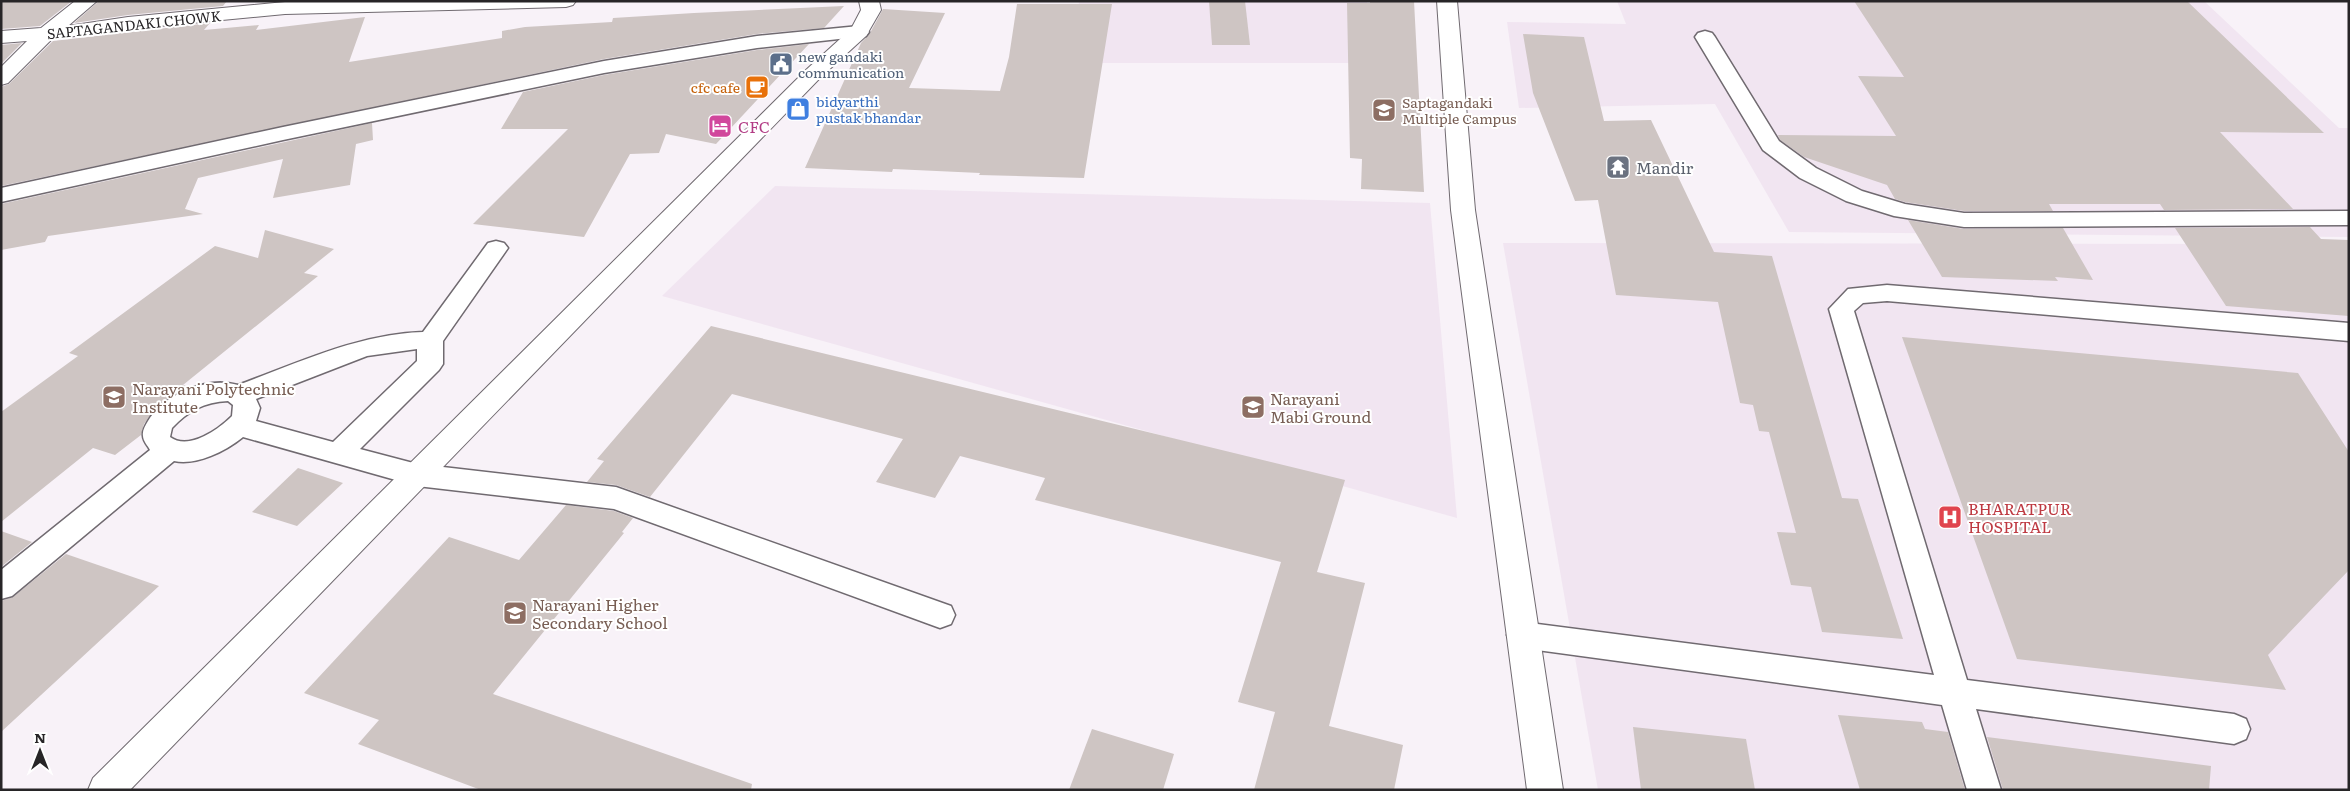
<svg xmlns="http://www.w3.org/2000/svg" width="2350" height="791" viewBox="0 0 2350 791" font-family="Literata,serif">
<rect width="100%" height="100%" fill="#f8f2f8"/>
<!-- built -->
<g fill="#f1e5f1">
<path d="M1079 1H1367L1366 63H1073Z"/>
<path d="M1617 1H2204L2339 128H2349V237L1789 232 1715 104 1519 108 1507 22 1626 24Z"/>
<path d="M775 186 1430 203 1457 518 662 296Z"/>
<path d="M1503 243 2349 244V790H1598Z"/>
</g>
<!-- building -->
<g fill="#cec5c3">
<path d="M1 1H72L40 26 1 29Z"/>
<path d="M99 1H227L223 6 128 15 74 23Z"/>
<path d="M1209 1H1245L1250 45H1212Z"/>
<path d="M1370 1H1414L1424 192 1361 189 1362 159 1350 158 1347 3H1370Z"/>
<path d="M1854 1H2187L2324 133 2220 132 2293 209 2164 210 2160 204H2049L2053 211H1964L1905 202 1895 199 1887 185 1804 157 1780 140 1778 135 1896 136 1858 76 1904 77Z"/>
<path d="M1017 4H1112L1084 178 979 175 980 173 893 169 892 172 805 168 861 43 870 33 883 9 945 13 909 88 1000 91 1009 57Z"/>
<path d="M844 6 824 28 757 34 604 59 1 186V87L9 84 53 41 210 23 204 30 259 25 256 30 365 17 349 62 502 38V31L525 27 612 22 613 18 694 13Z"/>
<path d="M1523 34 1584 37 1604 121 1651 120 1714 252 1772 256 1842 498 1858 499 1903 639 1822 632 1811 587 1791 585 1777 532 1796 533 1769 432 1759 431 1753 405 1740 403 1718 302 1616 295 1598 200 1575 201 1533 93Z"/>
<path d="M22 43 1 64V45Z"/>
<path d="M809 44 716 144 666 134 659 153 630 154 584 237 473 224 568 129H501L523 92 604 75 757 50Z"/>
<path d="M372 123 373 140 356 144 350 185 273 198 283 159 198 178 185 209 203 214 48 236 45 242 1 250V204Z"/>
<path d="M1908 220 1964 229 2063 228 2093 280 2055 277 2058 281 1942 277Z"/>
<path d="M2310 227 2321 239 2349 240V316L2226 306 2175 228Z"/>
<path d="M265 230 334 249 304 273 318 276 183 385 190 387 174 394 154 410 144 424 141 435 115 455 93 448 1 522V412L78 356 69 353 215 246 258 258Z"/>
<path d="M711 326 1345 480 1317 572 1365 583 1329 726 1403 745 1394 790H1254L1275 712 1238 702 1281 562 1035 500 1045 478 960 456 935 498 876 482 903 439 732 394 650 497 616 485 587 482 604 461 597 459Z"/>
<path d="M1902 337 2298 373 2349 452V570L2268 655 2286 690 2017 659Z"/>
<path d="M298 468 343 483 297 526 252 512Z"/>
<path d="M566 505 614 511 633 518 622 532 624 533 493 694 752 784 751 790H481L358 744 379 720 304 693 449 537 519 560Z"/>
<path d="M1 531 32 542 1 567Z"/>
<path d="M66 554 159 586 1 732V601L13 597Z"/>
<path d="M1838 715 1922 722 1925 729 1948 732 1965 790H1860Z"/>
<path d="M1633 727 1746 739 1755 790H1641Z"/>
<path d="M1092 729 1174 754 1163 790H1069Z"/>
<path d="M1987 737 2211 766 2209 790H2003Z"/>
</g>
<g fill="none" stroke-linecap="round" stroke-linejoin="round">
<!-- service casing -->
<g stroke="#706a70" stroke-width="3">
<g id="service">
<path d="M859 26 866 28 869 32 866 36 757 48 604 73 283 140 1 202V188L283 127 604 61 757 36Z"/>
<path d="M1705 31 1712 33 1715 37 1779 141 1816 168 1862 191 1905 204 1964 213 2349 211V225L1964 227 1894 216 1846 201 1800 178 1763 150 1695 37 1698 33Z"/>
<path d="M496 241 504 243 508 248 443 341V364L439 370 360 449 417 464 616 487 951 606 955 615 951 624 940 628 614 509 417 486 243 437C226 451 196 466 174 461L12 596 1 599V570L150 450C148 446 143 441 143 436 142 431 145 426 148 421 164 394 207 376 238 385 298 363 358 334 423 332L488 243ZM417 349V361L333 442 256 421 260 408 256 399 367 356ZM228 401 233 405 232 416C219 429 189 451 170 437L172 428C188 411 204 402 228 401Z"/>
<path d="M1887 285 2349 323V341L1887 301 1863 303 1854 311 1967 680 2234 714 2246 719 2250 729 2246 739 2234 744 1976 709 2001 790H1967L1942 705 1522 648 1511 644 1507 635 1511 626 1522 622 1934 675 1829 309 1848 289Z"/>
</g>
</g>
<!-- minor casing -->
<g stroke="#706a70" stroke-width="2">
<g id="minor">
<path d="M75 1H97L68 26 128 17 285 2 576 1 573 5 566 7 285 14 128 29 52 39 8 83 1 85V67L27 41 1 43V31L41 28Z"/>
<path d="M859 1H879L881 10 866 36 821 77 130 790H88L93 778 807 69 851 29 861 10Z"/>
<path d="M1437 1H1457L1475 210 1563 790H1527L1451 210Z"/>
</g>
</g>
<!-- service -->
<use href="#service" fill="#fff" fill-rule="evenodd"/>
<!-- minor -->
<use href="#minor" fill="#fff" fill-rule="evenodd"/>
</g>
<!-- icons -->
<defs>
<g id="civic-square" transform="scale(1.25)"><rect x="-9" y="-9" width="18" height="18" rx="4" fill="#5c6f8a" stroke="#fff"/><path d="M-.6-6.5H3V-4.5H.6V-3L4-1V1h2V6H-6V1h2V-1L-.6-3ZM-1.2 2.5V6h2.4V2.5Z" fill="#fff"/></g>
<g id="cafe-square" transform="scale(1.25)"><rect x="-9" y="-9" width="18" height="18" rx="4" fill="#e8710a" stroke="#fff"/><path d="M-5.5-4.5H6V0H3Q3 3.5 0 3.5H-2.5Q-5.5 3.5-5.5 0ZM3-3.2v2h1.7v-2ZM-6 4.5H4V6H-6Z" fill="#fff"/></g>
<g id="shop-square" transform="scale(1.25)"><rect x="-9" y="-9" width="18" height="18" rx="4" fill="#3f7fe0" stroke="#fff"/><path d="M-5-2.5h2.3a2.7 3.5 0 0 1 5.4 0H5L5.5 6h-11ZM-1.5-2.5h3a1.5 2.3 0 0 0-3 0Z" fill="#fff"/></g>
<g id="school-square" transform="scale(1.25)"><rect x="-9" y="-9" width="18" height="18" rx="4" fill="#8d6e63" stroke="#fff"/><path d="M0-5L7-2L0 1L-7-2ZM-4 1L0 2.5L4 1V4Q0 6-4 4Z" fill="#fff"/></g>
<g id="hotel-square" transform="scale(1.25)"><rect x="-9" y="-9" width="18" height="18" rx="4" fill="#d1479c" stroke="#fff"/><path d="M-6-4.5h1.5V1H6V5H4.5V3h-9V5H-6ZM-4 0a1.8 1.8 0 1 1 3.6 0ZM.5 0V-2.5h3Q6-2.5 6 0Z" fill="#fff"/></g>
<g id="temple-square" transform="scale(1.25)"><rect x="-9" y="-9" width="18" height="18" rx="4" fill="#6b7280" stroke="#fff"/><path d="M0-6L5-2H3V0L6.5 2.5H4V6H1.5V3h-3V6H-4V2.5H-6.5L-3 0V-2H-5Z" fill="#fff"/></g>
<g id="hospital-square" transform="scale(1.25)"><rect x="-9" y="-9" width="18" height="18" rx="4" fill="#e0444e" stroke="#fff"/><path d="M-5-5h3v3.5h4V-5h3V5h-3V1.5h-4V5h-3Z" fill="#fff"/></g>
</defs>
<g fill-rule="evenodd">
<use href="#civic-square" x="781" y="64"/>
<use href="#cafe-square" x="757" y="87"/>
<use href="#shop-square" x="798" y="109"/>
<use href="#school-square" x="1384" y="110"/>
<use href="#hotel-square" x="720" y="126"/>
<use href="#temple-square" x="1618" y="167"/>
<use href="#school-square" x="114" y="397"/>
<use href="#school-square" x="1253" y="407"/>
<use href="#hospital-square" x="1950" y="517"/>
<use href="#school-square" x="515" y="613"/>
</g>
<g text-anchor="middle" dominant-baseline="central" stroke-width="4" stroke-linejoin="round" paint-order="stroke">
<!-- far-street labels -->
<g font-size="14" fill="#272527" stroke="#fff">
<text transform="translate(134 24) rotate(-6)">SAPTAGANDAKI CHOWK</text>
</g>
<!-- far-service labels -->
<g font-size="14" fill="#4e5e75" stroke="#fff" text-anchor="start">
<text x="798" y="56">new gandaki<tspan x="798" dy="16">communication</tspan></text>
</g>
<!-- far-food labels -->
<g font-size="14" fill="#c56008" stroke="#fff" text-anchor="end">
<text x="740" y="87">cfc cafe</text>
</g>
<!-- far-shop labels -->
<g font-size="14" fill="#366cbe" stroke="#fff" text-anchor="start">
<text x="816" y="101">bidyarthi<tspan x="816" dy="16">pustak bhandar</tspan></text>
</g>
<!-- far-education labels -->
<g font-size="14" fill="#785e54" stroke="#fff" text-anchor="start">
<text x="1402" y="102">Saptagandaki<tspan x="1402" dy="16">Multiple Campus</tspan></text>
</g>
<!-- hotel labels -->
<g font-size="16" fill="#b23c85" stroke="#fff" text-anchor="start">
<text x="738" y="126">CFC</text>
</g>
<!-- worship labels -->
<g font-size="16" fill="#5b616d" stroke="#fff" text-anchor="start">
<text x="1636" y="167">Mandir</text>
</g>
<!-- education labels -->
<g font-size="16" fill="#785e54" stroke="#fff" text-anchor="start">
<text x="132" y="388">Narayani Polytechnic<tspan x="132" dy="18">Institute</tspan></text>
<text x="1270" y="398">Narayani<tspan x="1270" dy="18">Mabi Ground</tspan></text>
<text x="532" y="604">Narayani Higher<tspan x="532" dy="18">Secondary School</tspan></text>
</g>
<!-- health labels -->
<g font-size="16" fill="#be3a42" stroke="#fff" text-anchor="start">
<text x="1968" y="508">BHARATPUR<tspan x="1968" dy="18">HOSPITAL</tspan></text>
</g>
</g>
<!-- border -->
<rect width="2350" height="791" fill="none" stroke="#272527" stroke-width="5"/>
<!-- north arrow -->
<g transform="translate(40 751)" stroke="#ffffff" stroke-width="4" paint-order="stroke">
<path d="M0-4L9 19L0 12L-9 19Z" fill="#272527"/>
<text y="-8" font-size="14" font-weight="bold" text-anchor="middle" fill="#272527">N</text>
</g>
</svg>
